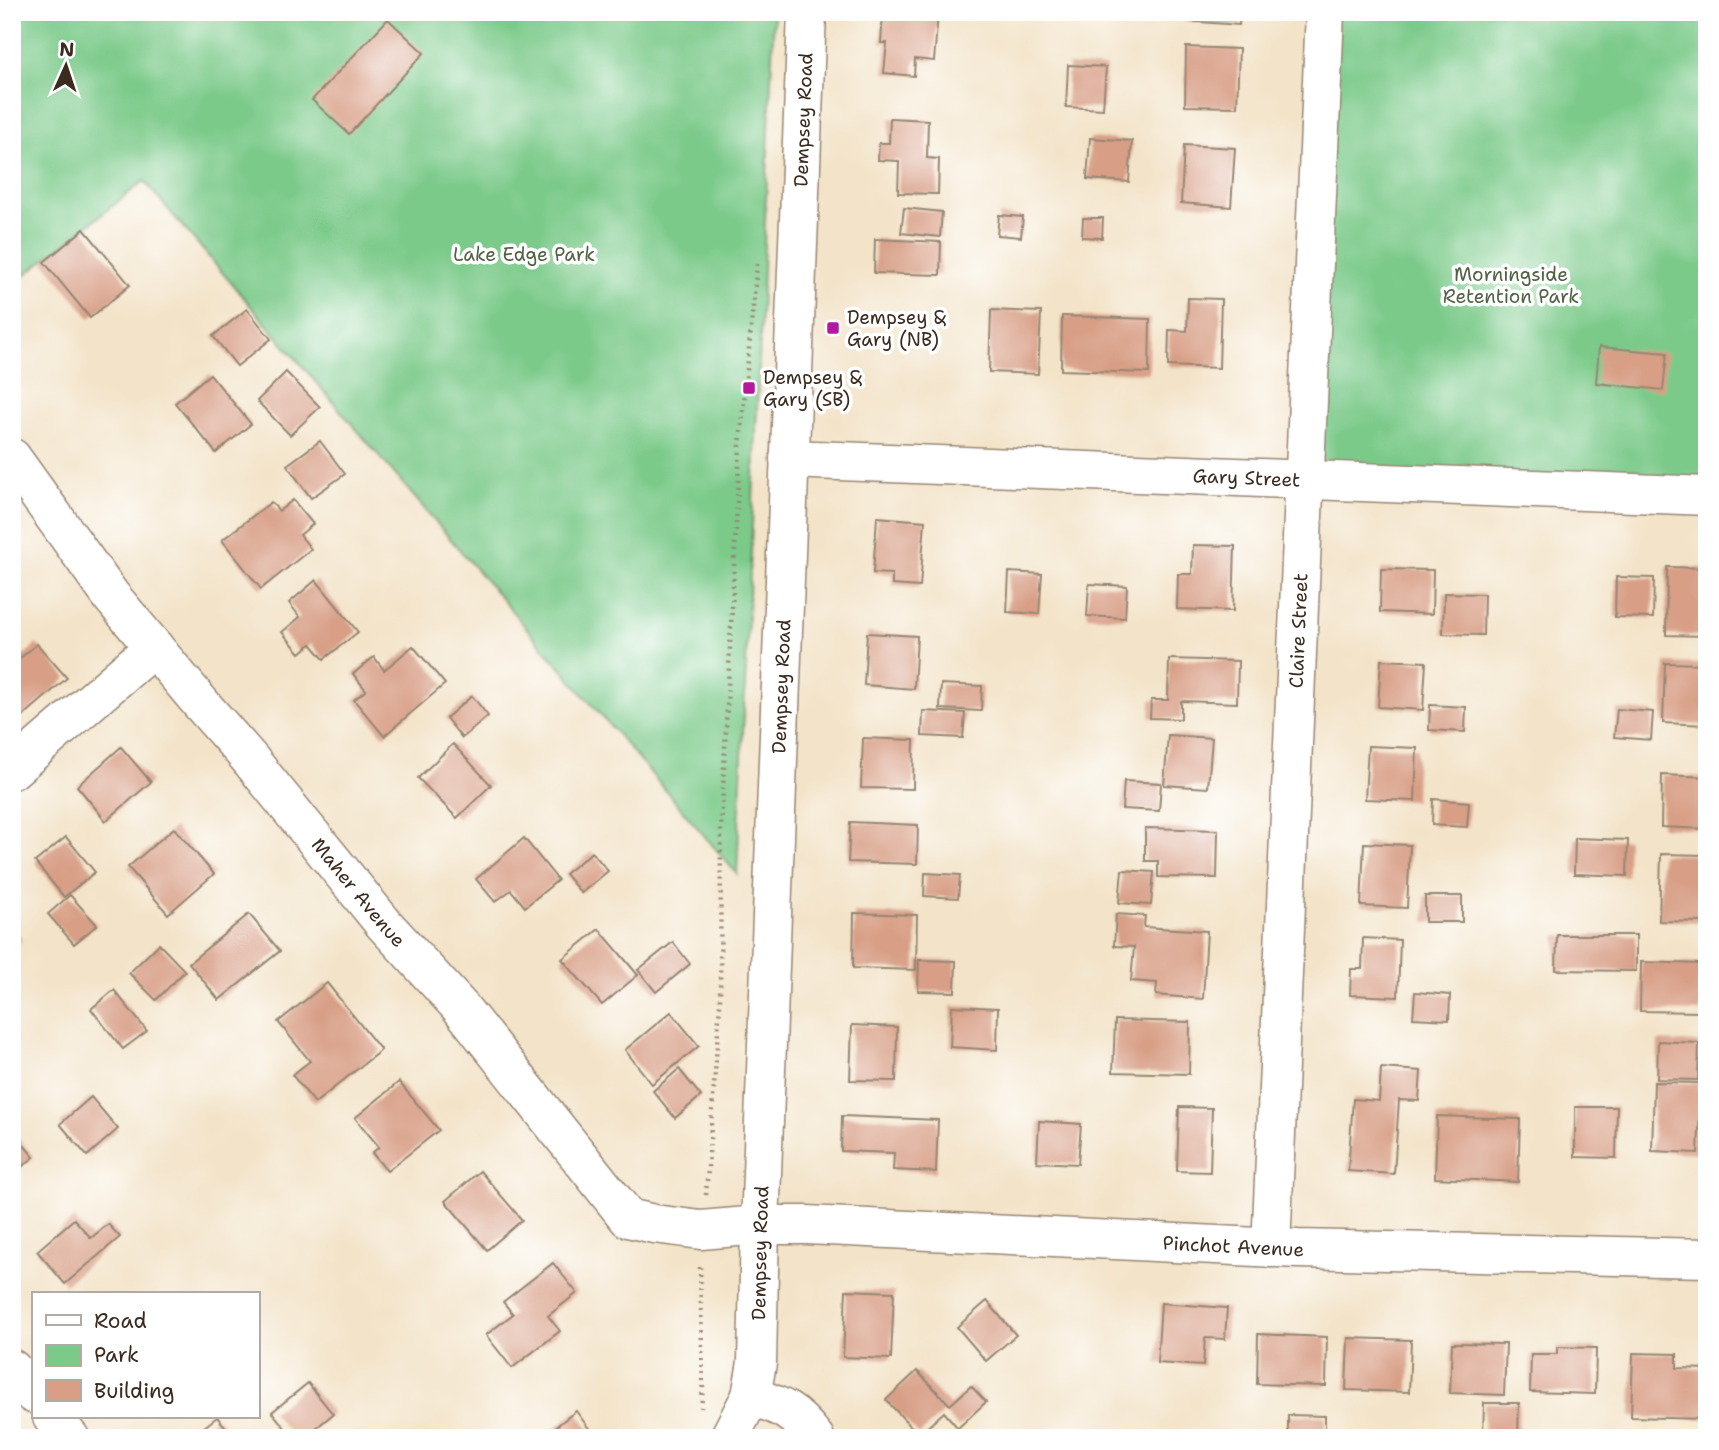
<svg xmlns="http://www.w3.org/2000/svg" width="1719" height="1450" viewBox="0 0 1719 1450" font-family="'Shantell Sans',sans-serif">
<rect width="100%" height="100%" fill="#fff"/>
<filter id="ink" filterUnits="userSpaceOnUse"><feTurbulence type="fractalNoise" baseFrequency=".0143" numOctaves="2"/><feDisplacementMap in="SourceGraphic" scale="14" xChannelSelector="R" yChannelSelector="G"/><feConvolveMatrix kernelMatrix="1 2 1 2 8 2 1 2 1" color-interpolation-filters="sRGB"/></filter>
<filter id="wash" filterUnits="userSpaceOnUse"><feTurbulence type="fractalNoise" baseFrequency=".00686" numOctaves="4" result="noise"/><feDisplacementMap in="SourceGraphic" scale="28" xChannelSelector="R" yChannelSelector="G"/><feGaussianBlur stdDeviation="1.57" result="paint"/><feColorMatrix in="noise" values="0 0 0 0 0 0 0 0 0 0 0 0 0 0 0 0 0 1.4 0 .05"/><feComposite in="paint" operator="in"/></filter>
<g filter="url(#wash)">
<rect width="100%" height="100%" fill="#f3e3c8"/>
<!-- green -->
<g fill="#7bca8a" stroke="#5b7a54" stroke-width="2">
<path d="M12 12H774L737 874 144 181 12 285Z"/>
<path d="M1325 12H1707V496L1305 479Z"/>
</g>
<g id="blocks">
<!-- building -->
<g fill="#d89f86">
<path d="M883 12 938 14 934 61 915 59 914 76 884 73 887 43H881Z"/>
<path d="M1188 12H1240L1239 25 1187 21Z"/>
<path d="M388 19 424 53 349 134 312 100Z"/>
<path d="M1186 47 1239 49 1237 107 1185 106Z"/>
<path d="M1068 65 1106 67 1103 109 1066 107Z"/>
<path d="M890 118 928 120 927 158 939 159 938 194 898 193 899 161 878 160 879 143H889Z"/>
<path d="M1090 138 1132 141 1129 182 1087 179Z"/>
<path d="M1184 145 1235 148 1231 207 1181 203Z"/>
<path d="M904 208 942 212 940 237 901 233Z"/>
<path d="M999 215 1023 217 1021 237 997 235Z"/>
<path d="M1083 218H1103L1102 238 1082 237Z"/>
<path d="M84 229 130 285 90 318 44 262Z"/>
<path d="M875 239 941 242 940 275 874 273Z"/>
<path d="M1188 298 1221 299 1219 368 1168 366 1169 330 1187 331Z"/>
<path d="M247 309 271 339 237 366 213 336Z"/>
<path d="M991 310 1041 312 1038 374 989 372Z"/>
<path d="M1062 316 1150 319 1149 373 1061 370Z"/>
<path d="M1599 347 1667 353 1663 390 1596 383Z"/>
<path d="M286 372 320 407 290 435 257 401Z"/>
<path d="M210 374 251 424 216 453 175 403Z"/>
<path d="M320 441 345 474 311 498 287 465Z"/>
<path d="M293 500 313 524 300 535 311 549 261 589 222 540 271 502 279 511Z"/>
<path d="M877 517 925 521 920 587 892 585V574L873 573Z"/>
<path d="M1193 545 1235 546 1233 611 1177 609 1178 574H1192Z"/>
<path d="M1667 567 1707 568V636L1666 635Z"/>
<path d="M1381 569 1433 570 1432 614 1380 612Z"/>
<path d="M1009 572 1042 574 1039 614 1007 612Z"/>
<path d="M1616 577 1654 578 1653 618 1615 617Z"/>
<path d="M316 580 358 632 324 659 311 644 300 653 282 632 300 617 289 603Z"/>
<path d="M1089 584 1127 586 1125 618 1087 616Z"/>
<path d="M1444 593 1484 594 1483 635 1443 634Z"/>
<path d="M867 633 917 636 914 689 864 685Z"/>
<path d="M37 644 67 678 22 717 12 706V665Z"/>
<path d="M413 646 445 684 384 736 354 700 366 690 353 674 374 657 384 670Z"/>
<path d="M1169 659 1238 661 1237 703 1181 701V719L1150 718 1151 700H1168Z"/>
<path d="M1381 660 1426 662 1423 710 1378 707Z"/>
<path d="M1665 663 1707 664V725L1663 723Z"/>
<path d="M941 684 982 686 981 711 940 709Z"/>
<path d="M472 696 488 716 462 738 446 718Z"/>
<path d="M1430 705 1466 707 1465 732 1429 730Z"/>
<path d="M1617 709 1653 712 1651 740 1614 737Z"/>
<path d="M923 711 965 713 963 738 922 736Z"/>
<path d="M1168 735 1212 738 1208 788 1164 785Z"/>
<path d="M863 738 914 740 913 789 861 788Z"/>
<path d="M453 744 491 785 457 818 418 778Z"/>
<path d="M1368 746 1417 748 1415 801 1365 799Z"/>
<path d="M121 747 151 782 106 821 77 786Z"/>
<path d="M1662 775 1707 777 1706 829 1661 827Z"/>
<path d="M1124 781 1161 783 1159 811 1122 809Z"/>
<path d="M1433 799 1469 802 1467 827 1432 825Z"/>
<path d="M850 822 918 825 917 864 848 862Z"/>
<path d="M174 828 214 874 168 914 128 867Z"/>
<path d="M1145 828 1218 830 1217 878 1158 877V861H1145Z"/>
<path d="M66 837 95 872 64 897 35 862Z"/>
<path d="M524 838 558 880 525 907 511 890 495 902 476 879Z"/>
<path d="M1575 838 1628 840 1627 876 1574 874Z"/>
<path d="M1364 843 1410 845 1407 908 1361 906Z"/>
<path d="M592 852 608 871 581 893 565 874Z"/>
<path d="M1661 854 1705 855 1703 922 1659 921Z"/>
<path d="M1122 870 1154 872 1151 905 1119 903Z"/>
<path d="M925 873 960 875 958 898 924 896Z"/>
<path d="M70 895 97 925 74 944 48 914Z"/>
<rect x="1425" y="896" width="37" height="26"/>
<path d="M854 913 917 915 916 970 853 968Z"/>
<path d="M249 914 280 951 219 1000 189 963Z"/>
<path d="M1116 914 1145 916 1144 927 1207 931 1203 999 1156 995 1157 983 1131 981 1134 947 1114 946Z"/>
<path d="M12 929 22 940 12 948Z"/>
<path d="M599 929 638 975 602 1005 562 959Z"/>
<path d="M1557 935H1636V971L1556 970Z"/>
<path d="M1363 938 1400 940 1398 997 1350 995 1351 969H1362Z"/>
<path d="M673 942 690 964 656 992 638 970Z"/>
<path d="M159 944 185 971 156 1000 129 973Z"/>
<path d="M919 960 956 961 955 992 918 991Z"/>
<path d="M1641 962 1702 964 1701 1012 1640 1011Z"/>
<path d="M327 983 381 1050 315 1103 292 1075 310 1061 278 1022Z"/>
<path d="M114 990 147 1031 123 1049 91 1009Z"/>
<path d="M1415 992 1450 995 1449 1020 1413 1018Z"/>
<path d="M952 1006 998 1008 997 1050 950 1047Z"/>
<path d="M671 1012 699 1046 652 1084 625 1050Z"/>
<path d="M1115 1020 1190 1022 1189 1074 1113 1072Z"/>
<path d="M852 1025 897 1027 896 1081 850 1080Z"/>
<path d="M1658 1041 1699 1043 1698 1080 1657 1079Z"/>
<path d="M1381 1068 1421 1071 1419 1101 1399 1100 1394 1174 1348 1171 1353 1099 1379 1101Z"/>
<path d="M679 1069 701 1096 675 1118 653 1091Z"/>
<path d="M399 1082 439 1130 387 1171 372 1153 379 1147 355 1118Z"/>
<path d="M1654 1082 1701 1083 1698 1153 1652 1151Z"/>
<path d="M91 1097 118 1129 87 1156 60 1124Z"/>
<path d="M1179 1107 1212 1108 1210 1172 1177 1171Z"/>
<path d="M1575 1107H1617L1616 1158 1575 1157Z"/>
<path d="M842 1116 938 1120 936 1172 893 1170 894 1153 841 1151Z"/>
<path d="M1437 1116 1520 1119 1518 1182 1435 1178Z"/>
<path d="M1039 1121 1081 1124 1078 1164 1037 1162Z"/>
<path d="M12 1131 34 1157 12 1175Z"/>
<path d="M480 1171 522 1220 487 1250 445 1201Z"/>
<path d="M74 1219 91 1238 108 1224 120 1237 65 1284 37 1251Z"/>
<path d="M553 1263 577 1293 548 1316 560 1331 512 1368 486 1335 513 1314 503 1302Z"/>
<path d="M846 1290 894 1292 891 1359 843 1357Z"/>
<path d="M987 1301 1016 1335 986 1361 957 1327Z"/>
<path d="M1161 1303 1227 1308 1225 1339 1205 1338 1203 1366 1157 1363Z"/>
<path d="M1258 1334 1327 1337 1326 1386 1257 1384Z"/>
<path d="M1348 1338 1411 1340 1409 1392 1346 1390Z"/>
<path d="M1452 1343 1506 1344 1504 1395 1450 1393Z"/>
<path d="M1557 1347 1596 1348 1595 1394 1530 1392 1531 1354H1557Z"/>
<path d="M1633 1353 1677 1354V1368L1707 1369 1705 1419 1631 1417Z"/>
<path d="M917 1371 950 1405 971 1386 986 1402 958 1428 944 1412 919 1435 886 1400Z"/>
<path d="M308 1383 333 1414 304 1438H293L272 1412Z"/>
<path d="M1484 1403H1519L1518 1437 1483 1436Z"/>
<path d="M576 1411 596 1438H541Z"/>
<path d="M1288 1415 1325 1416V1438H1288Z"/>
<path d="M217 1417 235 1438H190Z"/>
</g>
</g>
</g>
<g filter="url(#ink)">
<use href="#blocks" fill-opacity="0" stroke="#978673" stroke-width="2"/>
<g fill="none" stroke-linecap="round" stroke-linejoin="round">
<!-- street casing -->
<g stroke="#978673" stroke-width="41">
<g id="street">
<path id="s1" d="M12 458 111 596 203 706 248 757 384 924 461 1008 628 1218 654 1224 701 1230 760 1225H807L1298 1249 1707 1258"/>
<path id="s2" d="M789 459 1707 496"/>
<path d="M12 770 154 647"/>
<path id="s3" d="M1271 1248 1325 12"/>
<path d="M12 1369 33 1394"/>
<path d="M751 1396C782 1406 795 1412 815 1438"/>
<path d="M52 1417 70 1438"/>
<path id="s4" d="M729 1438 751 1396 757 1363 760 1225 807 12"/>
</g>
</g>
<!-- path -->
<g stroke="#978673" stroke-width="4.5" stroke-dasharray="2 5" stroke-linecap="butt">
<path d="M706 1195 720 1004 721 829 740 444 757 264"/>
<path d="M700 1267 703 1389 701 1408"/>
</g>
<!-- street -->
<use href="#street" stroke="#fff" stroke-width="38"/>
</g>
</g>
<!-- markers -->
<g fill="#b5179e" stroke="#fff" stroke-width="2.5">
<rect x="826" y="321" width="14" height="14" rx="3.5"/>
<rect x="742" y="381" width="14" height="14" rx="3.5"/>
</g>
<g text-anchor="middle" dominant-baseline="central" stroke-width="7" stroke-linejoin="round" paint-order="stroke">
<!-- street labels -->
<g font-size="19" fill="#3b2a1e" stroke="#fff">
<text stroke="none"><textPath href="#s4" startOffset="1325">Dempsey Road</textPath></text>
<text stroke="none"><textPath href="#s2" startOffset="458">Gary Street</textPath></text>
<text stroke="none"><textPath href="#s3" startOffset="618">Claire Street</textPath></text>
<text stroke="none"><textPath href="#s4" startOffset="758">Dempsey Road</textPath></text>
<text stroke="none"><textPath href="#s1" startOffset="556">Maher Avenue</textPath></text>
<text stroke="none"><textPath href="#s1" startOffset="1586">Pinchot Avenue</textPath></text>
<text stroke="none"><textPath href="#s4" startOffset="191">Dempsey Road</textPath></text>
</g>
<!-- park labels -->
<g font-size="19" fill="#516244" stroke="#fff">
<text x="524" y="254">Lake Edge Park</text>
<text x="1511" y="274">Morningside<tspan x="1511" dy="22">Retention Park</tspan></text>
</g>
<!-- poi labels -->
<g font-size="19" fill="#3b2a1e" stroke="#fff" text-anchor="start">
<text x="847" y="317">Dempsey &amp;<tspan x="847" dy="22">Gary (NB)</tspan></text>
<text x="763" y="377">Dempsey &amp;<tspan x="763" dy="22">Gary (SB)</tspan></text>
</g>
</g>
<!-- margin -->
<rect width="1719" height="1450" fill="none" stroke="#fff" stroke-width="42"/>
<!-- legend -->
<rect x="32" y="1292" width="228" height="126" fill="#ffffff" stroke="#b1aaa5" stroke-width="2"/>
<rect x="46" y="1315" width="35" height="10" fill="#ffffff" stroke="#b1aaa5" stroke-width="2"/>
<text x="94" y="1328" font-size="21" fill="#3b2a1e">Road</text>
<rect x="46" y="1345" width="35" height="21" fill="#7bca8a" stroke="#b1aaa5" stroke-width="2"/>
<text x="94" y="1362" font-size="21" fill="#3b2a1e">Park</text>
<rect x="46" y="1380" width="35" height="21" fill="#d89f86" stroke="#b1aaa5" stroke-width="2"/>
<text x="94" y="1398" font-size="21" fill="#3b2a1e">Building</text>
<!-- north arrow -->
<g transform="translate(66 66) rotate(3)" stroke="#ffffff" stroke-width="5" paint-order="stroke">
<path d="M0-5L12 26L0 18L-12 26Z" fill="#3b2a1e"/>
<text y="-10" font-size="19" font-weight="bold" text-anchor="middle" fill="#3b2a1e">N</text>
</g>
</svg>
